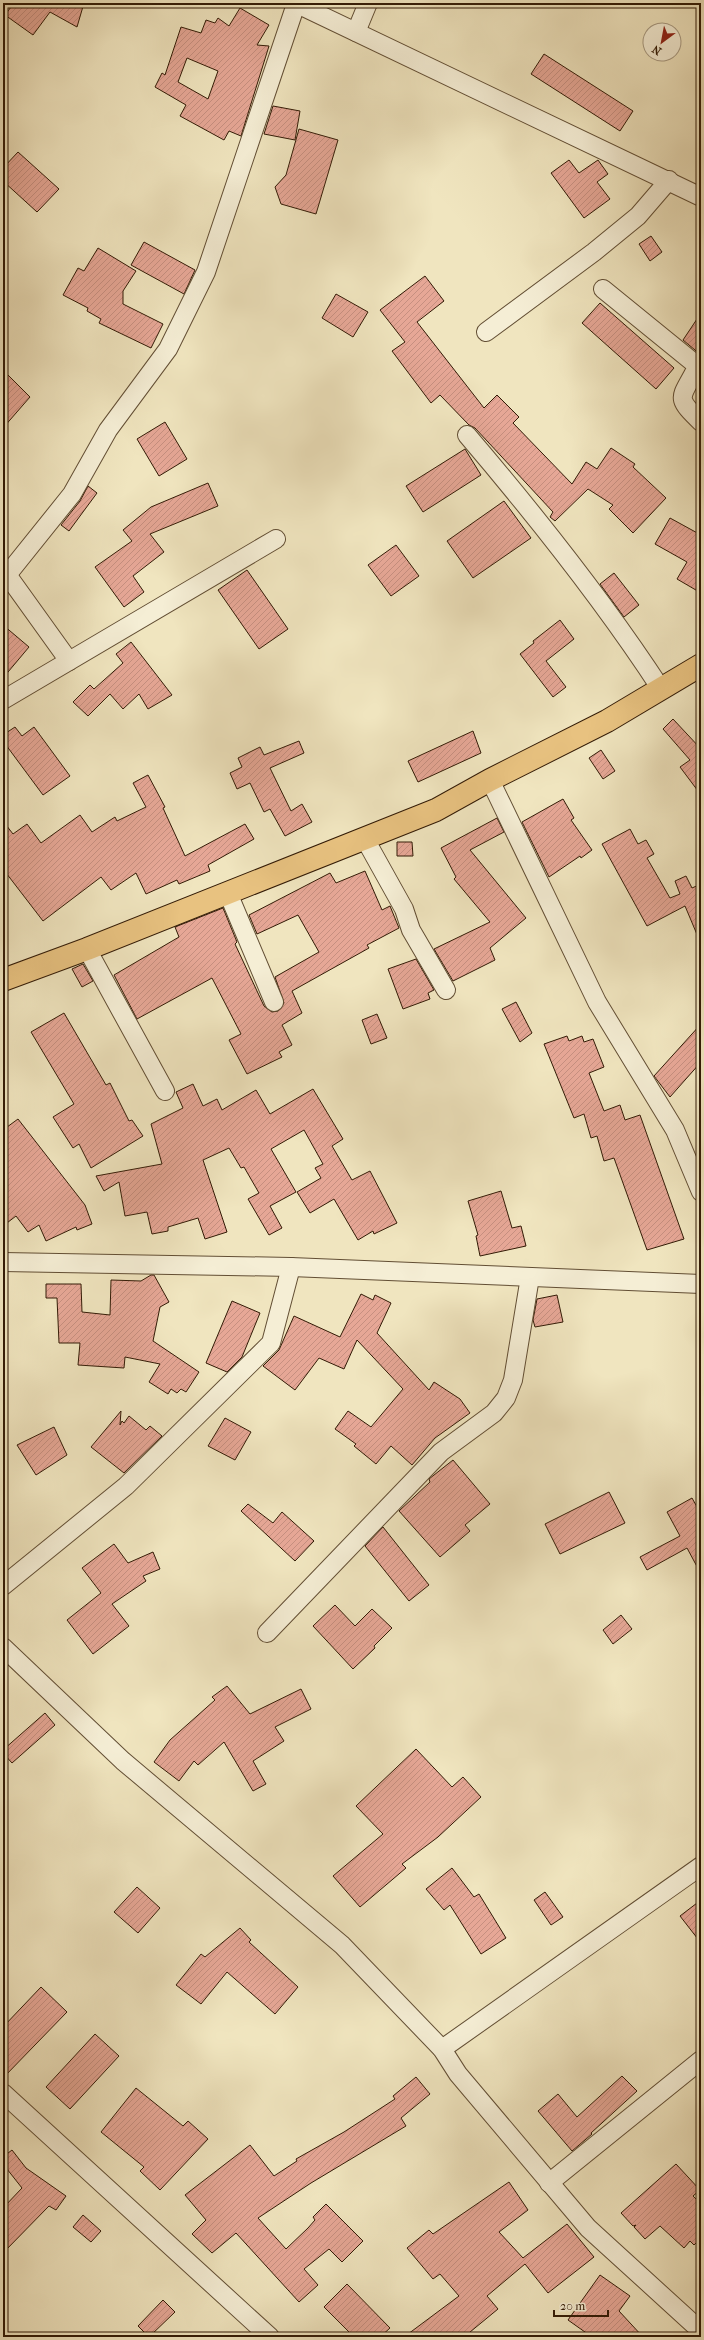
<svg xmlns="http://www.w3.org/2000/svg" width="704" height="2340" viewBox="0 0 704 2340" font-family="'IM FELL French Canon',serif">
<defs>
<pattern id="building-hatch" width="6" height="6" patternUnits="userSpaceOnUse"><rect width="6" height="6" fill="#e6a796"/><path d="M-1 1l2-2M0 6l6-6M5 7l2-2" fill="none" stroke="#c68f80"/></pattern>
</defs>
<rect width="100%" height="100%" fill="#f0e5bf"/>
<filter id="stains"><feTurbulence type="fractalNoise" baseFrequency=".005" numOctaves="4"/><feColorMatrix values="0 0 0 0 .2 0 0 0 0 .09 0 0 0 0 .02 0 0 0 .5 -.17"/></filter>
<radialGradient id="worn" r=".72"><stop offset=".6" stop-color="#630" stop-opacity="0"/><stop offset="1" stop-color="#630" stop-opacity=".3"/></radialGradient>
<!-- building -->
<g fill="url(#building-hatch)" stroke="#331b06" fill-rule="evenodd">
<path d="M14 3H84L77 27 50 12 33 35 5 15Z"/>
<path d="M240 8 269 25 257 45 269 46 241 136 229 131 224 140 180 116 186 105 155 87 162 73 165 75 181 27 201 33 206 20 215 23 218 18 229 26ZM187 58 218 71 208 99 178 82Z"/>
<path d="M544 54 633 111 620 131 531 74Z"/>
<path d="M273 106 300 111 295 140 264 134Z"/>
<path d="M299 129 338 140 316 214 281 204 275 187 286 175Z"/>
<path d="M18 152 59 189 37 212 3 181V168Z"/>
<path d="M569 160 579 173 598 160 608 174 597 182 610 199 584 218 551 173Z"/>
<path d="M651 236 662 252 650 261 639 244Z"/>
<path d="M144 242 195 270 184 294 131 265Z"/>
<path d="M98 248 136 271 123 291V304L163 324 151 348 99 323 101 319 87 311 88 308 63 295 78 268 84 271Z"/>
<path d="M425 276 444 301 417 322 484 408 497 395 519 417 513 423 572 484 586 462 597 469 611 448 635 464 633 467 666 498 633 533 609 509 613 505 588 489 555 521 550 517 553 512 475 428 469 425 440 395 431 403 392 351 405 342 380 310Z"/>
<path d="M336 294 368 312 353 337 322 318Z"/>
<path d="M600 303 674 368 656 389 582 323Z"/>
<path d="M701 313V355L683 340Z"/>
<path d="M3 370 30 397 3 428Z"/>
<path d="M165 422 187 459 159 476 137 439Z"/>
<path d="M465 449 481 475 423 512 406 486Z"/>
<path d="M208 483 218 506 150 534 164 552 133 576 144 592 124 607 95 567 132 541 123 530 151 507Z"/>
<path d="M88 486 97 493 69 531 61 525 80 501Z"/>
<path d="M504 501 531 538 473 578 447 541Z"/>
<path d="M670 518 701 535V593L677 579 687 562 655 544Z"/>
<path d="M396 545 419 576 391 596 368 565Z"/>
<path d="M247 570 288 629 259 649 218 590Z"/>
<path d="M614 573 639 605 624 617 600 584Z"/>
<path d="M560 620 574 639 546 661 566 687 553 697 520 654 534 643 533 641Z"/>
<path d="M3 625 29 647 3 678Z"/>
<path d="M131 642 172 695 148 709 139 694 123 709 110 694 88 716 73 702 90 685 94 689 123 663 116 654Z"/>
<path d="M673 719 701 749V795L680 767 690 760 663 729Z"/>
<path d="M15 727 22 736 34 727 70 776 43 795 3 741V735Z"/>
<path d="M473 731 481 753 418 782 408 761Z"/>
<path d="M299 741 304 753 270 768 291 811 302 804 312 822 285 836 270 809 264 812 250 783 237 789 230 773 242 767 238 758 260 747 264 755Z"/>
<path d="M601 750 615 771 603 779 589 758Z"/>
<path d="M148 775 165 807 163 808 185 856 245 824 254 839 208 865 210 871 179 884 177 880 146 894 136 873 111 890 101 877 43 921 3 869V821L13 834 27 824 41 843 80 815 92 832 115 817 117 821 146 807 133 783Z"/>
<path d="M563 799 574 818 571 820 592 850 581 858 580 856 549 877 522 822Z"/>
<path d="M497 818 504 832 470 850 526 918 490 948 495 960 453 981 434 949 490 922 454 879 456 877 441 848Z"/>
<path d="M630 829 638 844 646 840 654 854 647 858 670 898 680 894 675 881 686 876 692 888 701 884V897L697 899 701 909V944L685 906 647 926 602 844Z"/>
<path d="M397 842H412L413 856H397Z"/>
<path d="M365 871 382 910 390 906 399 928 367 945 369 948 292 991 302 1013 282 1025 292 1045 279 1052 282 1057 247 1074 229 1040 241 1034 212 978 137 1019 114 975 179 937 175 927 223 908 237 942 235 944 264 1006 272 1012 278 1011 284 1003 275 977 319 952 298 915 257 934 249 915 330 873 336 883Z"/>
<path d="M416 959 434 990 428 993 430 999 403 1009 388 969Z"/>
<path d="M83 964 93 981 82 987 72 969Z"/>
<path d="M516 1002 532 1033 520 1042 502 1009Z"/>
<path d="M64 1013 106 1085 110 1083 129 1121 132 1120 143 1136 91 1168 79 1144 73 1148 53 1117 74 1104 31 1032Z"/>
<path d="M377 1014 387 1038 371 1044 362 1020Z"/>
<path d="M701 1024V1062L670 1097 654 1076Z"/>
<path d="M567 1036 569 1041 582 1036 584 1042 593 1039 604 1067 589 1073 604 1111 620 1105 625 1120 640 1115 684 1239 647 1250 614 1158 604 1161 597 1136 591 1138 584 1114 574 1118 544 1044Z"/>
<path d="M193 1084 203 1106 217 1099 222 1110 256 1090 270 1114 313 1089 343 1139 332 1146 352 1180 370 1171 397 1223 374 1234 373 1231 358 1240 334 1199 310 1213 297 1192 321 1178 315 1168 323 1164 304 1130 271 1149 296 1192 270 1206 282 1228 269 1235 248 1199 259 1193 244 1167 241 1168 229 1148 203 1160 227 1232 205 1239 198 1218 168 1227V1231L152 1234 147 1212 125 1216 119 1182 104 1191 96 1176 162 1164 151 1124 183 1108 176 1092Z"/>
<path d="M18 1119 85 1205 92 1224 77 1230 76 1227 46 1241 39 1225 28 1232 16 1216 3 1226V1130Z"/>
<path d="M501 1191 512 1228 521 1226 526 1246 480 1256 476 1236 478 1235 468 1201Z"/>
<path d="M151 1275H154L169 1302 160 1307 153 1341 199 1372 186 1392 181 1389 177 1393 171 1389 168 1394 149 1382 160 1364 125 1357 124 1368 78 1365 80 1343H59L57 1298H46V1284H81L82 1312 110 1315 111 1280 141 1281Z"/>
<path d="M361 1294 373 1300 375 1295 391 1303 377 1333 429 1390 434 1382 460 1399 470 1413 435 1438 412 1465 391 1446 376 1464 354 1446 356 1444 335 1429 348 1411 371 1427 403 1389 357 1340 344 1369 319 1358 295 1390 263 1366 279 1350 294 1316 340 1337Z"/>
<path d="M557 1295 563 1322 535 1327 533 1320 537 1299Z"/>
<path d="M232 1301 260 1313 242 1357 227 1372 206 1363Z"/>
<path d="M121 1411 120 1425 122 1421 124 1423 129 1416 146 1430 150 1426 162 1436 124 1473 91 1447Z"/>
<path d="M225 1418 251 1432 235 1460 208 1446Z"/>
<path d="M54 1427 67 1455 36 1475 17 1445Z"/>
<path d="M453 1460 490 1504 465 1525 470 1531 440 1557 399 1511 430 1482 429 1479Z"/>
<path d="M609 1492 625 1523 560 1554 545 1524Z"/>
<path d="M692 1498 701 1514V1574L687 1548 647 1570 640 1557 680 1536 667 1512Z"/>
<path d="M248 1504 273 1523 282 1512 314 1541 295 1561 241 1511Z"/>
<path d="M383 1527 429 1585 409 1601 365 1546Z"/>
<path d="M114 1544 128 1563 153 1552 160 1569 143 1576 146 1581 112 1604 129 1626 93 1654 67 1620 101 1593 82 1568Z"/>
<path d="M335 1605 355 1626 372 1609 392 1628 374 1646 375 1648 353 1669 313 1626Z"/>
<path d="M621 1615 632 1629 613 1644 603 1630Z"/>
<path d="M227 1686 250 1714 301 1689 311 1709 275 1727 284 1741 253 1761 266 1784 253 1791 224 1742 198 1765 194 1761 179 1781 154 1762 170 1740 215 1700 212 1697Z"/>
<path d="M45 1713 55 1725 12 1763 3 1753V1750Z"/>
<path d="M416 1749 452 1787 463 1777 481 1797 438 1837 402 1864 406 1868 360 1907 333 1876 383 1834 356 1806Z"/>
<path d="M452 1868 474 1897 479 1894 506 1938 481 1954 450 1905 444 1910 426 1889Z"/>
<path d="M137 1887 160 1908 138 1933 114 1912Z"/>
<path d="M545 1892 563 1917 551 1925 534 1900Z"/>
<path d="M701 1900V1943L680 1916Z"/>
<path d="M240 1928 251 1940 249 1942 298 1987 275 2014 227 1972 201 2004 176 1985 201 1954 205 1957Z"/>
<path d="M41 1987 67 2012 3 2078V2027Z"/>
<path d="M95 2034 119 2056 70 2109 46 2087Z"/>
<path d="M622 2076 637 2091 591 2133 592 2134 572 2151 538 2111 558 2094 577 2117Z"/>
<path d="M416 2077 430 2094 401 2118 406 2126 311 2183 258 2218 286 2249 308 2228 315 2220 313 2217 326 2204 363 2241 342 2262 329 2249 304 2269 318 2285 299 2302 236 2233 212 2253 192 2234 206 2220 185 2195 250 2145 274 2176 297 2161 296 2159 344 2132 395 2099 393 2096Z"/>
<path d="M136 2088 183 2126 188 2121 208 2139 160 2190 140 2171 144 2167 101 2132Z"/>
<path d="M12 2150 26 2168 66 2196 56 2210 49 2206 3 2253V2208L22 2188 3 2164V2157Z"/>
<path d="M676 2164 700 2190 693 2196 701 2204V2238L694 2245 690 2241 684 2248 660 2226 645 2239 634 2227 636 2225 633 2226 621 2213Z"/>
<path d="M509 2182 528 2210 499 2232 523 2258 567 2224 594 2257 548 2293 525 2264 487 2296 498 2309 464 2337H404L459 2296 440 2274 433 2279 407 2248 429 2230 433 2234Z"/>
<path d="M83 2215 101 2231 91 2242 73 2227Z"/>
<path d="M600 2275 630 2296 619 2311 643 2337H592L568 2320Z"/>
<path d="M347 2284 390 2328 380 2337H354L324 2307Z"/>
<path d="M163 2300 175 2312 149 2337 138 2326Z"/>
</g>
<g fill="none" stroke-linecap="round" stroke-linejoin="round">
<!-- minor casing -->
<g stroke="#624e34" stroke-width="20">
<g id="minor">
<path d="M295 3 701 197"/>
<path d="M356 32 368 3"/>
<path d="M603 289 694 363 696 369C681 399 674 396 701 422"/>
<path d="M486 332 594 252 638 216 669 180"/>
<path d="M467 435C536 516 603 600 661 689"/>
<path d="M3 569 69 661"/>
<path d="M3 580 72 494 108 430 168 349 206 272 296 4"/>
<path d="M3 700 276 539"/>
<path d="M490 780 597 1002 675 1130 701 1192"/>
<path d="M365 839 404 909 411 930 446 990"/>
<path d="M228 893 274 1002"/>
<path d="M87 949 165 1091"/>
<path d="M3 1262 291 1267 701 1284"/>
<path d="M3 1586 126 1486 271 1343 291 1267"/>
<path d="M267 1633 441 1452 494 1413 506 1398 513 1380 530 1277"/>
<path d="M3 1647 123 1761 342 1945 442 2049 458 2074 588 2228 701 2331"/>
<path d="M442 2049 701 1866"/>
<path d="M3 2093 270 2337"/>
<path d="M549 2183 701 2060"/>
</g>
</g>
<!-- major casing -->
<g stroke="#331b06" stroke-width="24">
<path id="major" d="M3 980 87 949 436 810 490 780 607 721 701 665"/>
</g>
<!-- minor -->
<use href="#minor" stroke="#f5eed5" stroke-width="18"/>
<!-- major -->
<use href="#major" stroke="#e8c280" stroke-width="22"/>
</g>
<!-- margin -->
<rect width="704" height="2340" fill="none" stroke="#f0e5bf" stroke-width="16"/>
<rect x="4" y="4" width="696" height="2332" fill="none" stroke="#331b06" stroke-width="2"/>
<rect x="8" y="8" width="688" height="2324" fill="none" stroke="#331b06"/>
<!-- north arrow -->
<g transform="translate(662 42) rotate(212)"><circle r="19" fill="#f5eed5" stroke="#a79a82"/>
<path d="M0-3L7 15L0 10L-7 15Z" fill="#8f2418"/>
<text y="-6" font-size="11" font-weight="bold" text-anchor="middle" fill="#331b06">N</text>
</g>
<!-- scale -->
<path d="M554 2310v6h54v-6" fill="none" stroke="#331b06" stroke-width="2"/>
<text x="560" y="2310" font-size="12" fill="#331b06" stroke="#f5eed5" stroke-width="3" paint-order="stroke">20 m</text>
<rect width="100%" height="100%" filter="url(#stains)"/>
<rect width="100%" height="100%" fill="url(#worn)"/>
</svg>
